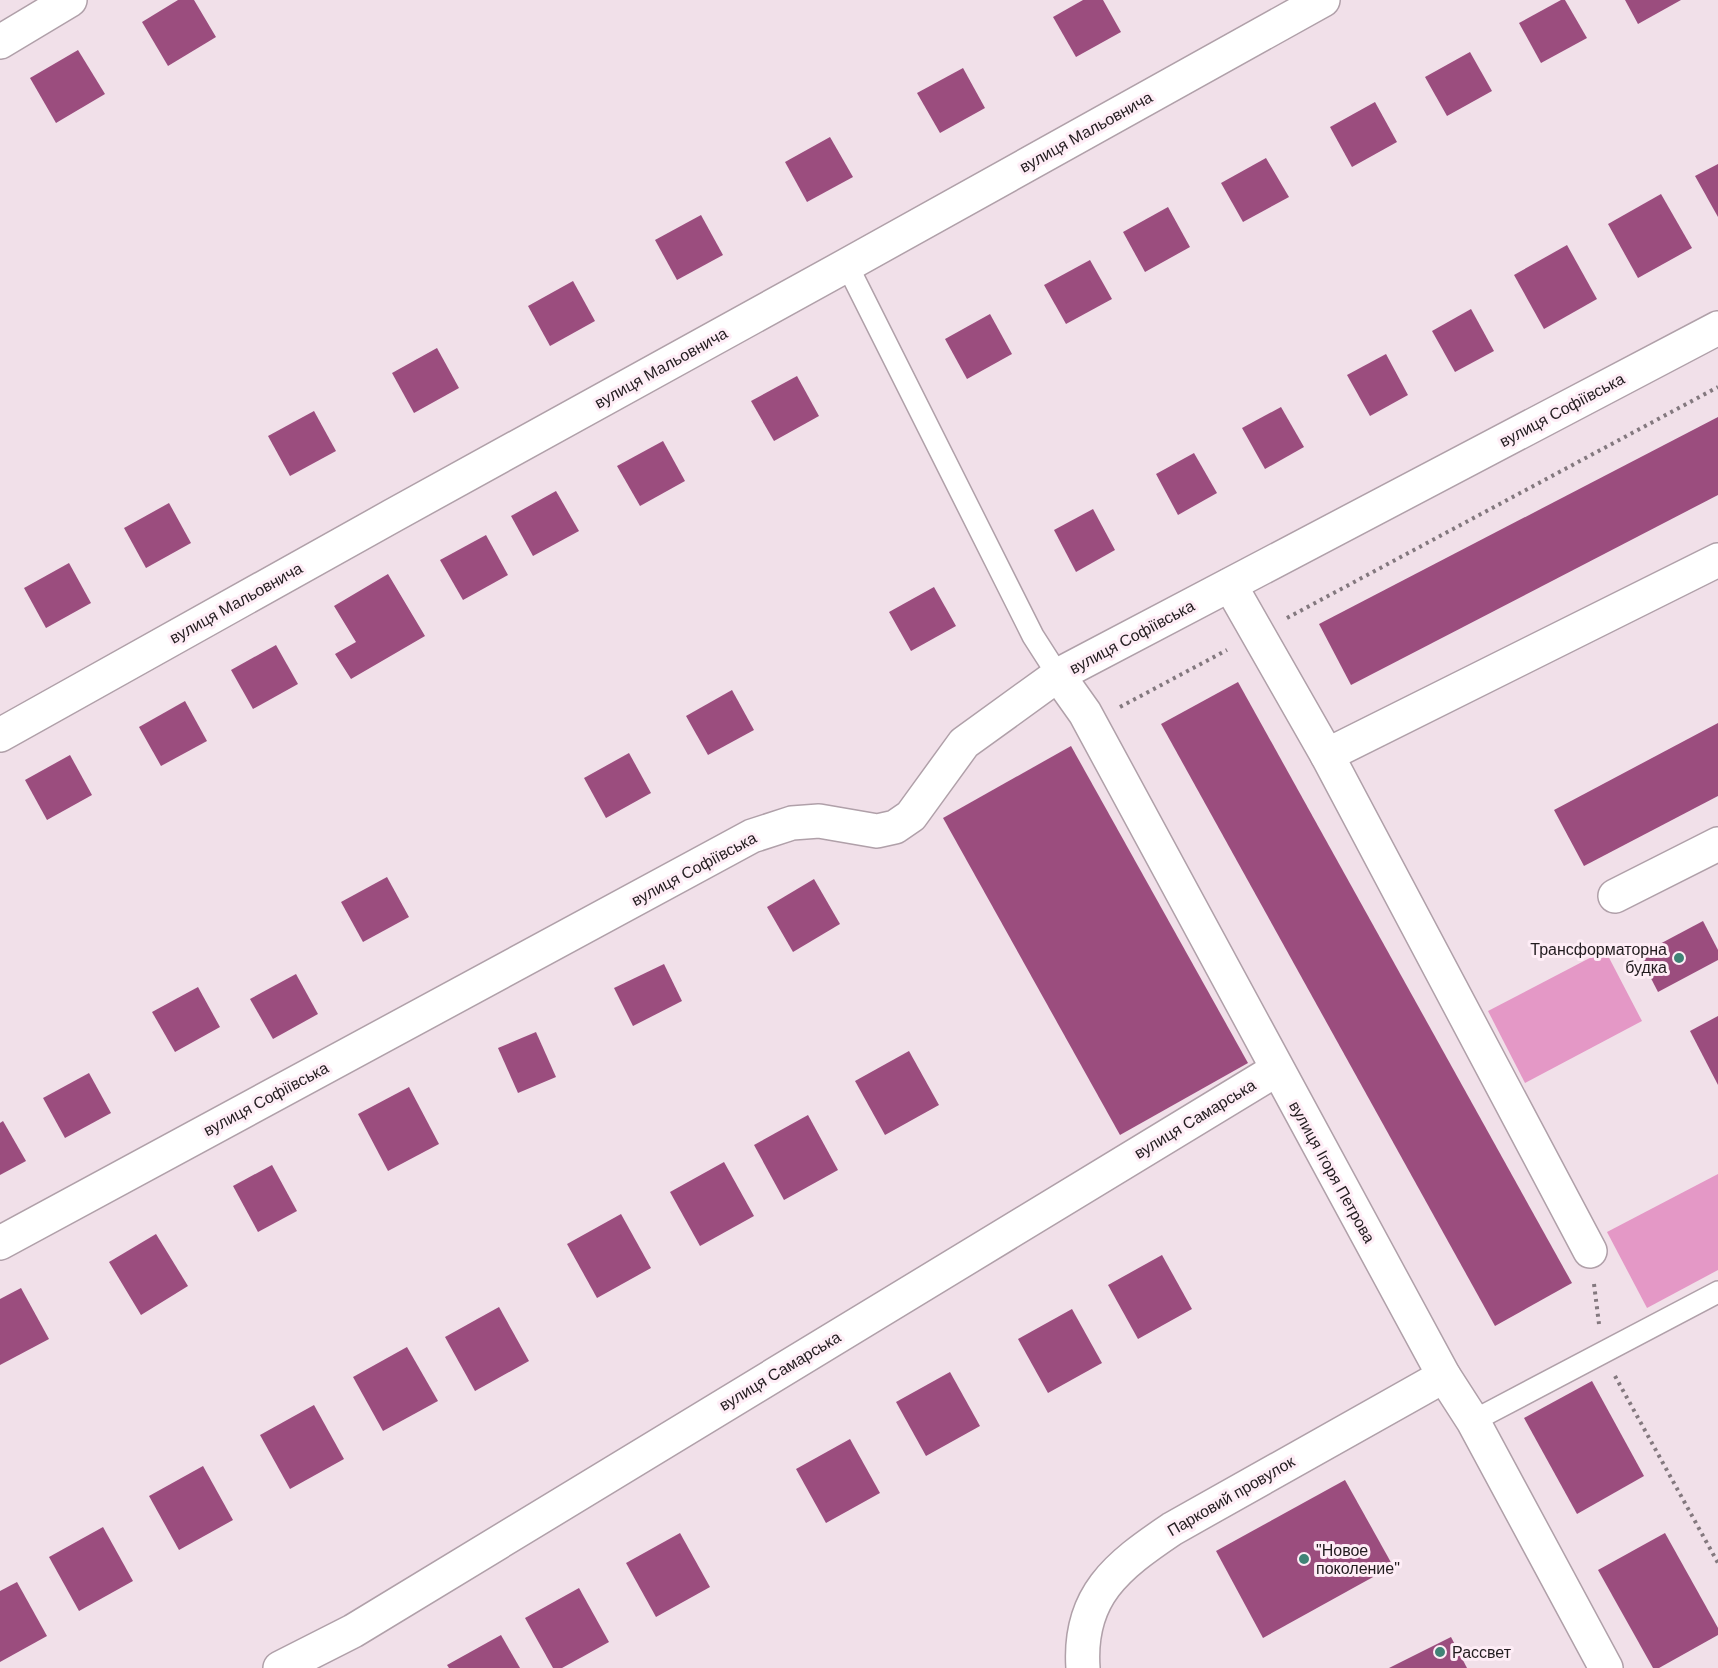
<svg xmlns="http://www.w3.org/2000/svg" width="1718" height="1668" viewBox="0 0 1718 1668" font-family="Arial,sans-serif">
<rect width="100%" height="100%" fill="#f1e0e9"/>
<!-- green -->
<g fill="#e498c6">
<path d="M1605 950 1642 1021 1525 1083 1488 1011Z"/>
<path d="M1718 1174V1270L1647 1308 1607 1232Z"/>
</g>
<!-- building -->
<g fill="#9b4d7e">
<path d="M178 0H194L216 37 168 66 142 22Z"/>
<path d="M1083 0H1103L1121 32 1076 57 1053 17Z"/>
<path d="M1561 0H1565L1587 38 1541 63 1519 23Z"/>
<path d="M1625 0H1681L1638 24Z"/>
<path d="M78 50 105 94 56 123 30 78Z"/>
<path d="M1470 52 1492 91 1447 116 1425 77Z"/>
<path d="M963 68 985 108 940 133 917 93Z"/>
<path d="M1375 102 1397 142 1352 167 1330 127Z"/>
<path d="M830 137 853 177 807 202 785 162Z"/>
<path d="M1266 158 1289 197 1243 222 1221 183Z"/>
<path d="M1718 164V217L1695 176Z"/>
<path d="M1661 194 1692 248 1638 278 1608 224Z"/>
<path d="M1168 207 1190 247 1145 272 1123 232Z"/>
<path d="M701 215 723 255 677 280 655 240Z"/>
<path d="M1567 245 1597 299 1544 329 1514 275Z"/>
<path d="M1090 260 1112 299 1066 324 1044 285Z"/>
<path d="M573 281 595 321 550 346 528 306Z"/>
<path d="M1471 309 1494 351 1455 372 1432 331Z"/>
<path d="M990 314 1012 354 967 379 945 339Z"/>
<path d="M437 348 459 388 414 413 392 373Z"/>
<path d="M1386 354 1408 395 1370 416 1347 375Z"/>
<path d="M797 376 819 416 774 441 751 401Z"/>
<path d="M1281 407 1304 447 1265 469 1242 428Z"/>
<path d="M314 411 336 451 290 476 268 436Z"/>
<path d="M1718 417V495L1351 685 1319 624Z"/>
<path d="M663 441 685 481 640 506 617 466Z"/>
<path d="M1194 453 1217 493 1178 515 1156 474Z"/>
<path d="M556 491 579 531 533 556 511 516Z"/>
<path d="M169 503 191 543 146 568 124 528Z"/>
<path d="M1093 509 1115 550 1076 572 1054 530Z"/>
<path d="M486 535 508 575 463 600 440 560Z"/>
<path d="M69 563 91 603 46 628 24 588Z"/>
<path d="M388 574 425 636 351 679 335 654 356 642 334 606Z"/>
<path d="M934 587 956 626 911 651 889 612Z"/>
<path d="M276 645 298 684 253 709 231 670Z"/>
<path d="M1238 682 1572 1283 1495 1326 1161 724Z"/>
<path d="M732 690 754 730 708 755 686 716Z"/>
<path d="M185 701 207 741 161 766 139 727Z"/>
<path d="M1718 723V796L1584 866 1554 810Z"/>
<path d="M1071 746 1248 1063 1120 1135 943 818Z"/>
<path d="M629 753 651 793 606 818 584 778Z"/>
<path d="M70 755 92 795 47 820 25 780Z"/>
<path d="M387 877 409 917 363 942 341 902Z"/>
<path d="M814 879 840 924 793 952 767 907Z"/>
<path d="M1703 921 1718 950V960L1658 992 1639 955Z"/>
<path d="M664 964 682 1001 633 1026 614 988Z"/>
<path d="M296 974 318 1014 273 1039 250 999Z"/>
<path d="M198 987 220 1027 175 1052 152 1012Z"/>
<path d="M1718 1016V1085L1690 1031Z"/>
<path d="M536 1032 556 1077 518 1093 498 1048Z"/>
<path d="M909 1051 939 1105 885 1135 855 1081Z"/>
<path d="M89 1073 111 1113 65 1138 43 1098Z"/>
<path d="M409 1087 439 1144 388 1171 358 1114Z"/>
<path d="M808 1115 838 1170 784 1200 754 1145Z"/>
<path d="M3 1121 26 1161 0 1175V1123Z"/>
<path d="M724 1162 754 1216 700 1246 670 1192Z"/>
<path d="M272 1165 297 1211 258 1232 233 1186Z"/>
<path d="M621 1214 651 1268 597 1298 567 1244Z"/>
<path d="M156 1234 188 1286 141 1315 109 1262Z"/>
<path d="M1162 1255 1192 1309 1138 1339 1108 1285Z"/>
<path d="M21 1288 49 1339 0 1365V1299Z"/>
<path d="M499 1307 529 1361 475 1391 445 1337Z"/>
<path d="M1072 1309 1102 1363 1048 1393 1018 1339Z"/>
<path d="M407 1347 438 1401 383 1431 353 1377Z"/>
<path d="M950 1372 980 1426 926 1456 896 1402Z"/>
<path d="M1592 1381 1644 1476 1577 1514 1524 1418Z"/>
<path d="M314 1405 344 1459 290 1489 260 1435Z"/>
<path d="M850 1439 880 1493 826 1523 796 1469Z"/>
<path d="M203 1466 233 1520 179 1550 149 1496Z"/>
<path d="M1345 1480 1393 1566 1263 1638 1216 1551Z"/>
<path d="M103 1527 133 1581 79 1611 49 1557Z"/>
<path d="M680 1533 710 1587 656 1617 626 1563Z"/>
<path d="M1665 1533 1718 1628V1635L1659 1668H1653L1598 1570Z"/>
<path d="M17 1582 47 1636 0 1662V1591Z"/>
<path d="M579 1588 609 1642 562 1668H553L525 1618Z"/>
<path d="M501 1635 520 1668H449L447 1665Z"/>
<path d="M1451 1637 1467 1668H1389Z"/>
</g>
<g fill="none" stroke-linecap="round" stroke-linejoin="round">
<!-- service casing -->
<g stroke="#b0a0a9" stroke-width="24">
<g id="service">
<path d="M847 265 1033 636 1058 675"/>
<path d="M1473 1421 1718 1292"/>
</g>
</g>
<!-- minor casing -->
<g stroke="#b0a0a9" stroke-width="36">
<g id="minor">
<path d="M0 42 70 0"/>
<path d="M1230 585 1327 755"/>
<path d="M1058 675 1085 713 1444 1376 1473 1421 1606 1668"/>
<path d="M0 735 392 516 847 265 1323 0"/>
<path d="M1615 896 1718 844"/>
<path d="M0 1243 752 836 792 823 819 821 877 831 895 827 911 816 964 743 1058 675 1718 328"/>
<path d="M1590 1251 1327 755 1718 560"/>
<path d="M280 1668 353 1631 1276 1070"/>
<path d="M1083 1668C1078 1596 1117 1566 1172 1529L1444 1376"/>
</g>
</g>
<!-- path -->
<g stroke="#83787e" stroke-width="4" stroke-dasharray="3 4.5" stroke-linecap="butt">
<path d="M1287 618 1718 387"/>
<path d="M1120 707 1227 650"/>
<path d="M1594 1284 1599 1324"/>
<path d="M1615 1376 1718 1563"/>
</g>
<!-- service -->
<use href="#service" stroke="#fff" stroke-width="21"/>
<!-- minor -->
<use href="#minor" stroke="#fff" stroke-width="33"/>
</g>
<!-- markers -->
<g fill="#408376" stroke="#feedf6" stroke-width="2">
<circle cx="1679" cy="958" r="6"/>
<circle cx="1304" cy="1559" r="6"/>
<circle cx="1440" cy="1652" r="6"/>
</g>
<g text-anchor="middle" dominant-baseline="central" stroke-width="6" stroke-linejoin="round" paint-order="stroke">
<!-- street labels -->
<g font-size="16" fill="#221c1f" stroke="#feedf6">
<text transform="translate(1086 132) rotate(-29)">вулиця Мальовнича</text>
<text transform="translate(661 368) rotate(-29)">вулиця Мальовнича</text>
<text transform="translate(1562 410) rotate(-28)">вулиця Софіївська</text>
<text transform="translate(236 603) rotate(-29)">вулиця Мальовнича</text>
<text transform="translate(1132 637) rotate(-28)">вулиця Софіївська</text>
<text transform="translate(694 869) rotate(-28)">вулиця Софіївська</text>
<text transform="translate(266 1099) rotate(-28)">вулиця Софіївська</text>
<text transform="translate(1195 1119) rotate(-31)">вулиця Самарська</text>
<text transform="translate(1332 1172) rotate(61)">вулиця Ігоря Петрова</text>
<text transform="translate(780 1371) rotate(-31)">вулиця Самарська</text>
<text transform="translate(1231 1496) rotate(-30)">Парковий провулок</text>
</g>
<!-- poi labels -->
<g font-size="16" fill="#221c1f" stroke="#feedf6" text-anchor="start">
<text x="1667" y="949" text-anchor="end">Трансформаторна<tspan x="1667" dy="18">будка</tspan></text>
<text x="1316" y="1550">"Новое<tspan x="1316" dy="18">поколение"</tspan></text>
<text x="1452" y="1652">Рассвет</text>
</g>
</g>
</svg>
